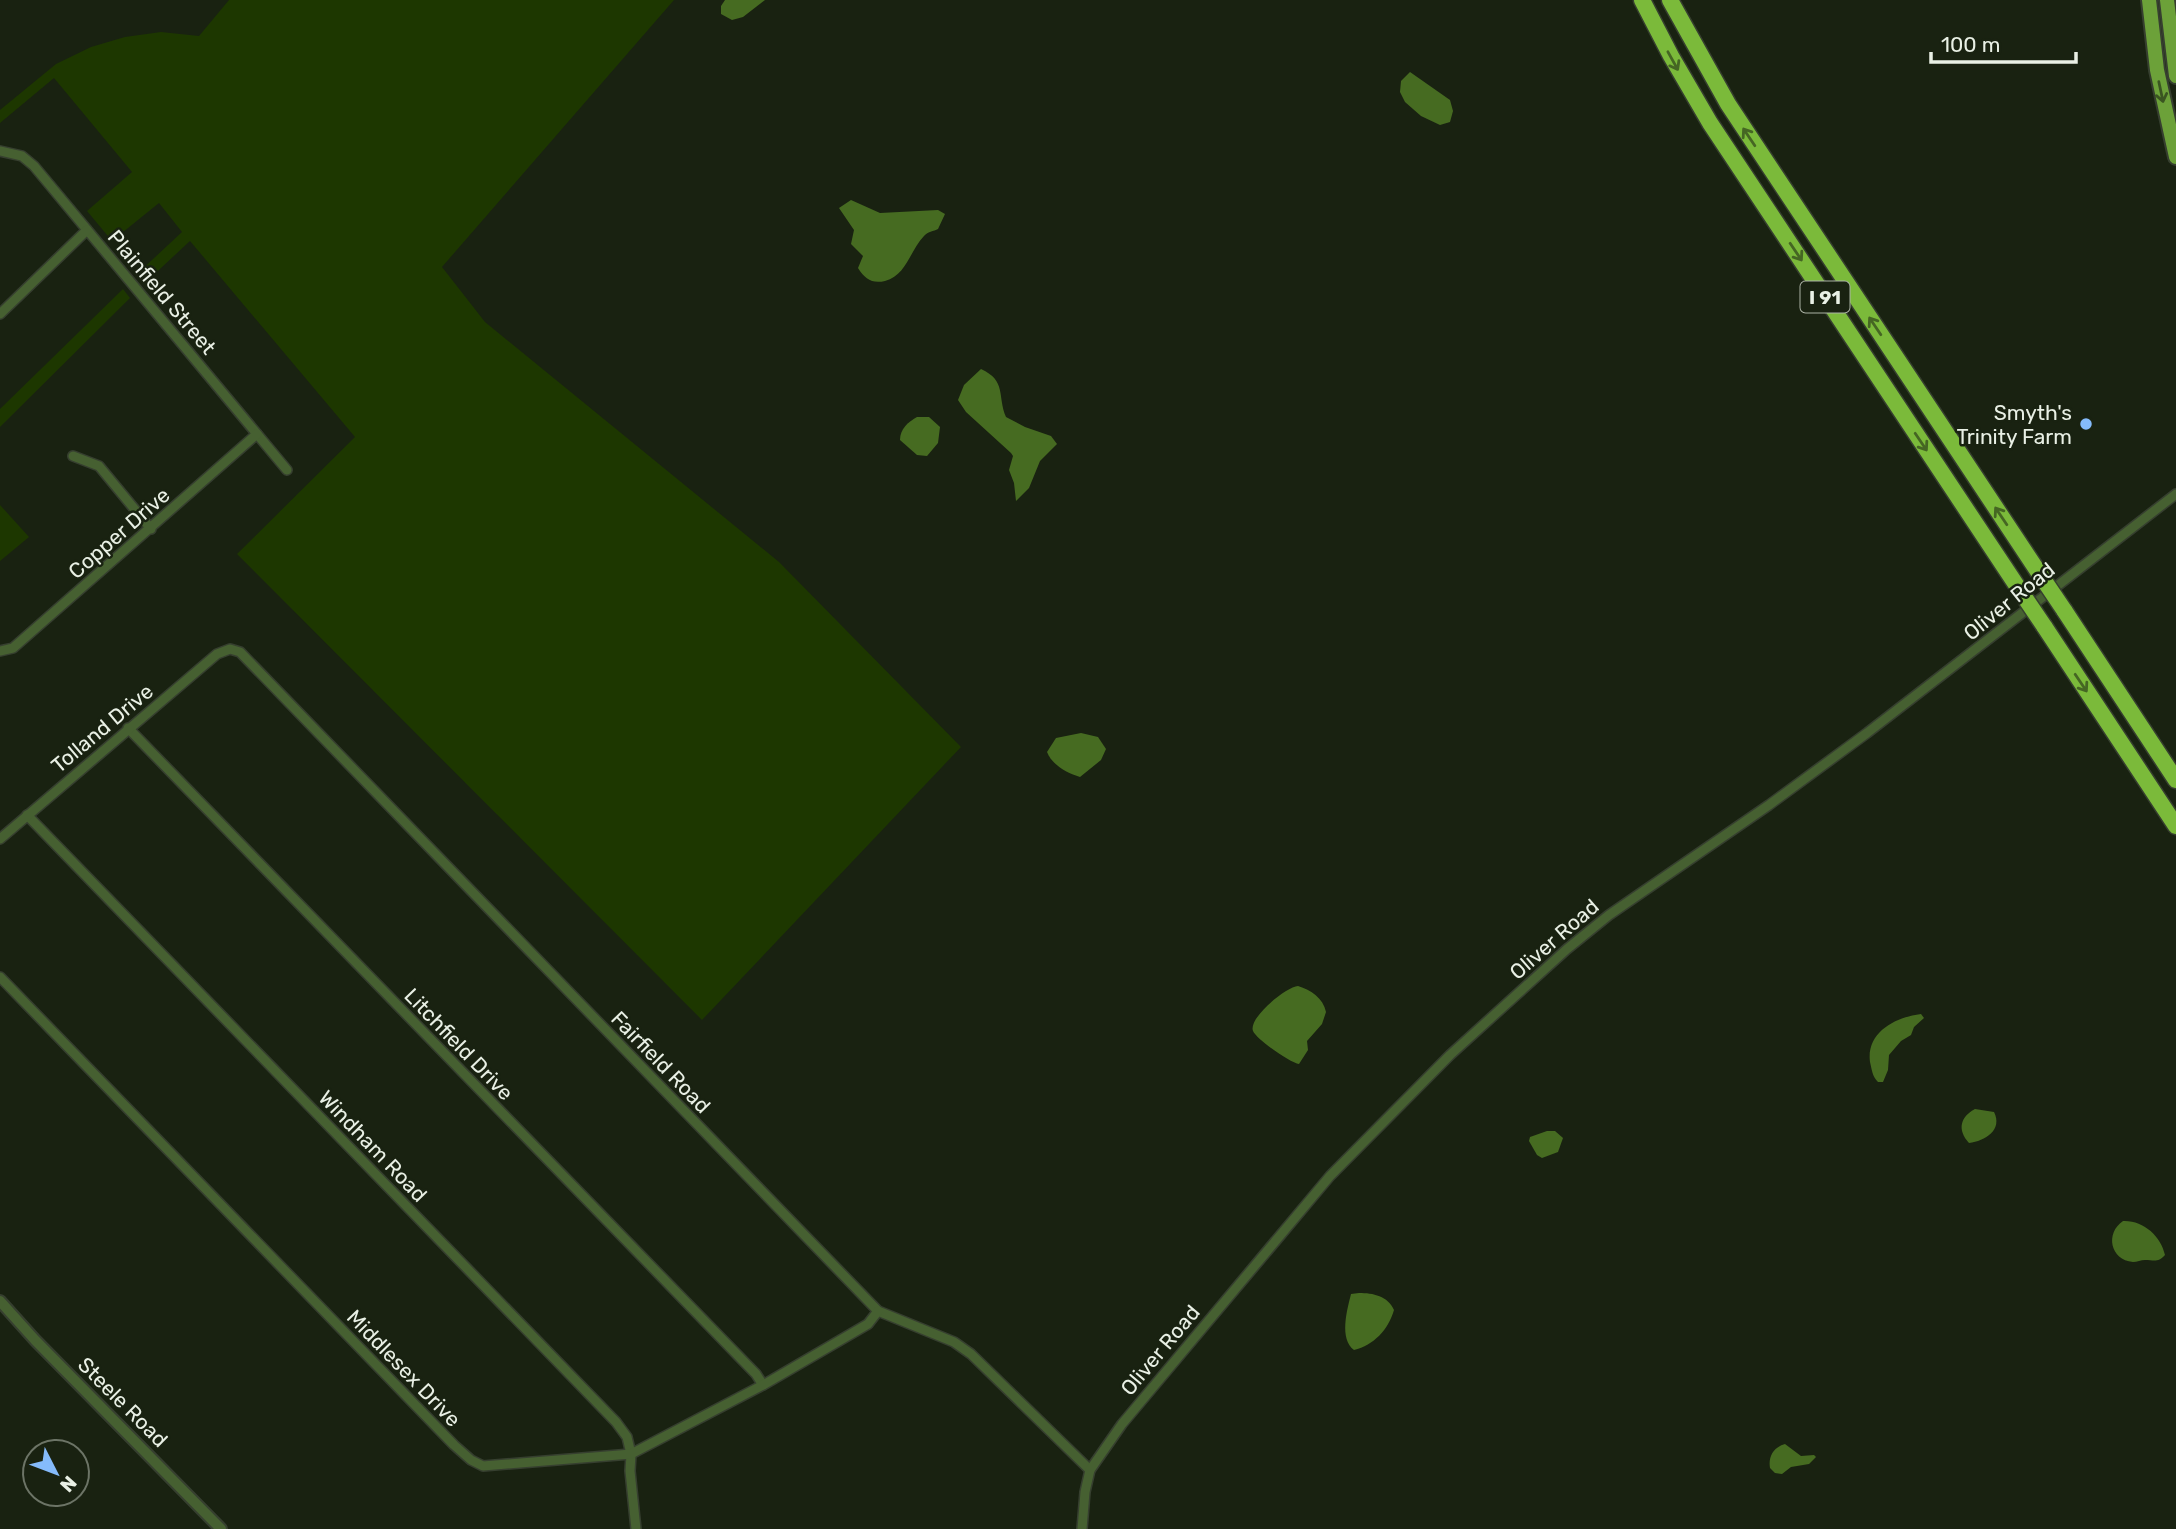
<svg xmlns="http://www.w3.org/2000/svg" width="2176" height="1529" viewBox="0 0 2176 1529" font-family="Rubik,sans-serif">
<rect width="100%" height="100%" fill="#192211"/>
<!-- green -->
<g fill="#1d3700">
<path d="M229 0H674L442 267 485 322 779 562 961 747 702 1020 237 554 355 437 190 241 146 282 138 273 182 232 159 203 112 241 87 211 132 172 54 78 0 123V110L56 64 91 47 125 37 161 32 199 36Z"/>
<path d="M123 289 130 298 0 427V409Z"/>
<path d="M0 505 29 537 0 561Z"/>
</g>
<!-- water -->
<g fill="#466b21">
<path d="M725 0H765L743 17 732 20 721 14V6Z"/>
<path d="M1410 72 1450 100 1453 111 1450 122 1440 125 1421 116 1405 102 1400 92 1401 81Z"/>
<path d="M851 200 880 213 938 210 945 214 938 229C934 231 927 232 924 236 910 250 907 275 885 281 872 284 865 279 858 268L863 256 851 244 854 230 839 208Z"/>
<path d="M981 369C1007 381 997 396 1006 417L1025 427 1051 436 1057 444 1040 461 1029 488 1016 501 1014 483 1009 470 1013 456 1011 453 966 412 958 400 964 385Z"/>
<path d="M917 417H929L940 427 938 443 927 456 917 455 900 440C900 429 908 422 917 417Z"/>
<path d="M1081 733 1098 737 1106 749 1101 760 1080 777C1067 773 1052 765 1047 752L1056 738Z"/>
<path d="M1298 986C1311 990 1323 998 1326 1012L1322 1024 1307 1041 1308 1050 1299 1064C1291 1063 1257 1040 1253 1031 1248 1018 1286 987 1298 986Z"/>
<path d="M1921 1014 1924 1018 1914 1027 1911 1035 1901 1041 1889 1055 1888 1070 1883 1082H1878C1872 1076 1872 1070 1870 1062 1866 1032 1896 1017 1921 1014Z"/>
<path d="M1975 1109 1994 1112C2003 1130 1985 1141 1969 1143 1957 1130 1960 1117 1975 1109Z"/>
<path d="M1547 1131H1555L1563 1138 1558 1152 1542 1158 1537 1155 1529 1141 1530 1137Z"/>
<path d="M2123 1221C2143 1220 2161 1236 2165 1255 2158 1263 2154 1260 2145 1260 2141 1260 2137 1262 2133 1262 2110 1260 2105 1233 2123 1221Z"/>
<path d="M1359 1293C1373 1293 1388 1296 1394 1310 1388 1330 1374 1345 1354 1350 1339 1339 1347 1310 1351 1294Z"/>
<path d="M1785 1444 1801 1456 1814 1455 1816 1457 1809 1464 1791 1467 1782 1474 1775 1473 1770 1468C1768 1456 1774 1447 1785 1444Z"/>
</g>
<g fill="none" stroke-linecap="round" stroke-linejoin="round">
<!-- minor casing -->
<g stroke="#363f2f" stroke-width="12">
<g id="minor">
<path d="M0 151 22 156 34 166 287 470"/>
<path d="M0 314 87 230"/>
<path d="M73 456 99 466 151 529"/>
<path d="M0 651 13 648 257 434"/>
<path d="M128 728 756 1374 763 1385"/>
<path d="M27 815 616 1422 627 1437 631 1454 630 1471 636 1529"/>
<path d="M0 839 217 654 230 649 240 652 878 1311 954 1342 971 1354 1090 1470"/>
<path d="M0 977 454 1445 471 1460 483 1466 631 1454 763 1385 868 1324 878 1311"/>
<path d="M1082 1529 1085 1492 1090 1470 1122 1424 1330 1176 1450 1055 1567 949 1609 915 1769 805 1867 733 2176 494"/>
</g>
</g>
<!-- tertiary casing -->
<g stroke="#363f2f" stroke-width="14">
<path id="tertiary" d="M0 1301 35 1340 221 1529"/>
</g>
<!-- primary casing -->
<g stroke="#363f2f" stroke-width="18">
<g id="primary">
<path d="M2149 0 2157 70 2176 157"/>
<path d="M2167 0 2176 76"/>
</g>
</g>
<!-- motorway casing -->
<g stroke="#363f2f" stroke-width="19">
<g id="motorway">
<path d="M1642 0 1671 56 1710 123 2019 589"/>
<path d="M1670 0 1728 104 2039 573"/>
<path d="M2064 610 2176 780"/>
<path d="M2044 626 2176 826"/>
</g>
</g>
<!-- minor -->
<use href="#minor" stroke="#466031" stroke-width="9"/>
<!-- tertiary -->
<use href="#tertiary" stroke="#466031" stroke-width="10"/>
<!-- primary -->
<use href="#primary" stroke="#6ca139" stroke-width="14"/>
<!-- motorway -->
<use href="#motorway" stroke="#7bba3a" stroke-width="16"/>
<!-- motorway-bridge casing -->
<g stroke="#363f2f" stroke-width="19" stroke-linecap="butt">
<g id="motorway-bridge">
<path d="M2039 573 2064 610"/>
<path d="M2019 589 2044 626"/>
</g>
</g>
<!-- motorway-bridge -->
<use href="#motorway-bridge" stroke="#7bba3a" stroke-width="16"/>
</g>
<!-- one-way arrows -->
<defs><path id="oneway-shaft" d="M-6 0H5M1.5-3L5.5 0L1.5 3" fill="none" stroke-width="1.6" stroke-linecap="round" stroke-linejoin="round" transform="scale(1.75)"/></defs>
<g stroke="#456623">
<use href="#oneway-shaft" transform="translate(1673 61) rotate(61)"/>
<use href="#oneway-shaft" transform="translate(1749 137) rotate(-124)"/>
<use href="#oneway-shaft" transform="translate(1796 252) rotate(56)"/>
<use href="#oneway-shaft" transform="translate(1875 326) rotate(-124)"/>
<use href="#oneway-shaft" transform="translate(1921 442) rotate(56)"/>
<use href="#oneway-shaft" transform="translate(2001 516) rotate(-124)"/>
<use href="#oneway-shaft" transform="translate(2081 683) rotate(56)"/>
</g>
<use stroke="#3a5521" href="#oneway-shaft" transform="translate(2161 92) rotate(78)"/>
<!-- markers -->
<circle fill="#85bbfb" stroke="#192211" stroke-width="2.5" cx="2086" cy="424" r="7"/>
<g text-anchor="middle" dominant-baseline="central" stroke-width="5" stroke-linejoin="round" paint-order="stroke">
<!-- shield labels -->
<rect fill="#192211" stroke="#abb2a5" stroke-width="2" x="1800.5" y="281.5" width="49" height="31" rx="5"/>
<g font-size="19" font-weight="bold" fill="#e9f0e5">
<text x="1825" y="297">I 91</text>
</g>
<!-- street labels -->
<g font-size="21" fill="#e9f0e5" stroke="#192211">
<text transform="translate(162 292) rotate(50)">Plainfield Street</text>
<text transform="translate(119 533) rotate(-41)">Copper Drive</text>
<text transform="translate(2009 601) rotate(-39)">Oliver Road</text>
<text transform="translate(102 728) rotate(-40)">Tolland Drive</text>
<text transform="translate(1554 939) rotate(-41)">Oliver Road</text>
<text transform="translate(459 1044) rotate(46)">Litchfield Drive</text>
<text transform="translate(661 1062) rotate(46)">Fairfield Road</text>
<text transform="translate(373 1146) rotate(46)">Windham Road</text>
<text transform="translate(1160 1350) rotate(-50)">Oliver Road</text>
<text transform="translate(404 1368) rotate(46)">Middlesex Drive</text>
<text transform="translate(123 1402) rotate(45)">Steele Road</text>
</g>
<!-- poi labels -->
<g font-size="21" fill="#e9f0e5" stroke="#192211" text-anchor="end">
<text x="2072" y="412">Smyth's<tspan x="2072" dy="24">Trinity Farm</tspan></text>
</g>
</g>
<!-- north arrow -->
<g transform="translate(56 1473) rotate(132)"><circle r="33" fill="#192211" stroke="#6c7466" stroke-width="2"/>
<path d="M0-5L12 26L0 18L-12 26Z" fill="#85bbfb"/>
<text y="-10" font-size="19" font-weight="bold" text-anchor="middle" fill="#e9f0e5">N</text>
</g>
<!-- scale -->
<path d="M1931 52v10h145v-10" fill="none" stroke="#e9f0e5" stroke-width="3.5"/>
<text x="1941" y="52" font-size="21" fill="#e9f0e5" stroke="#192211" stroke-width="5" paint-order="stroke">100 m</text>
</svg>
